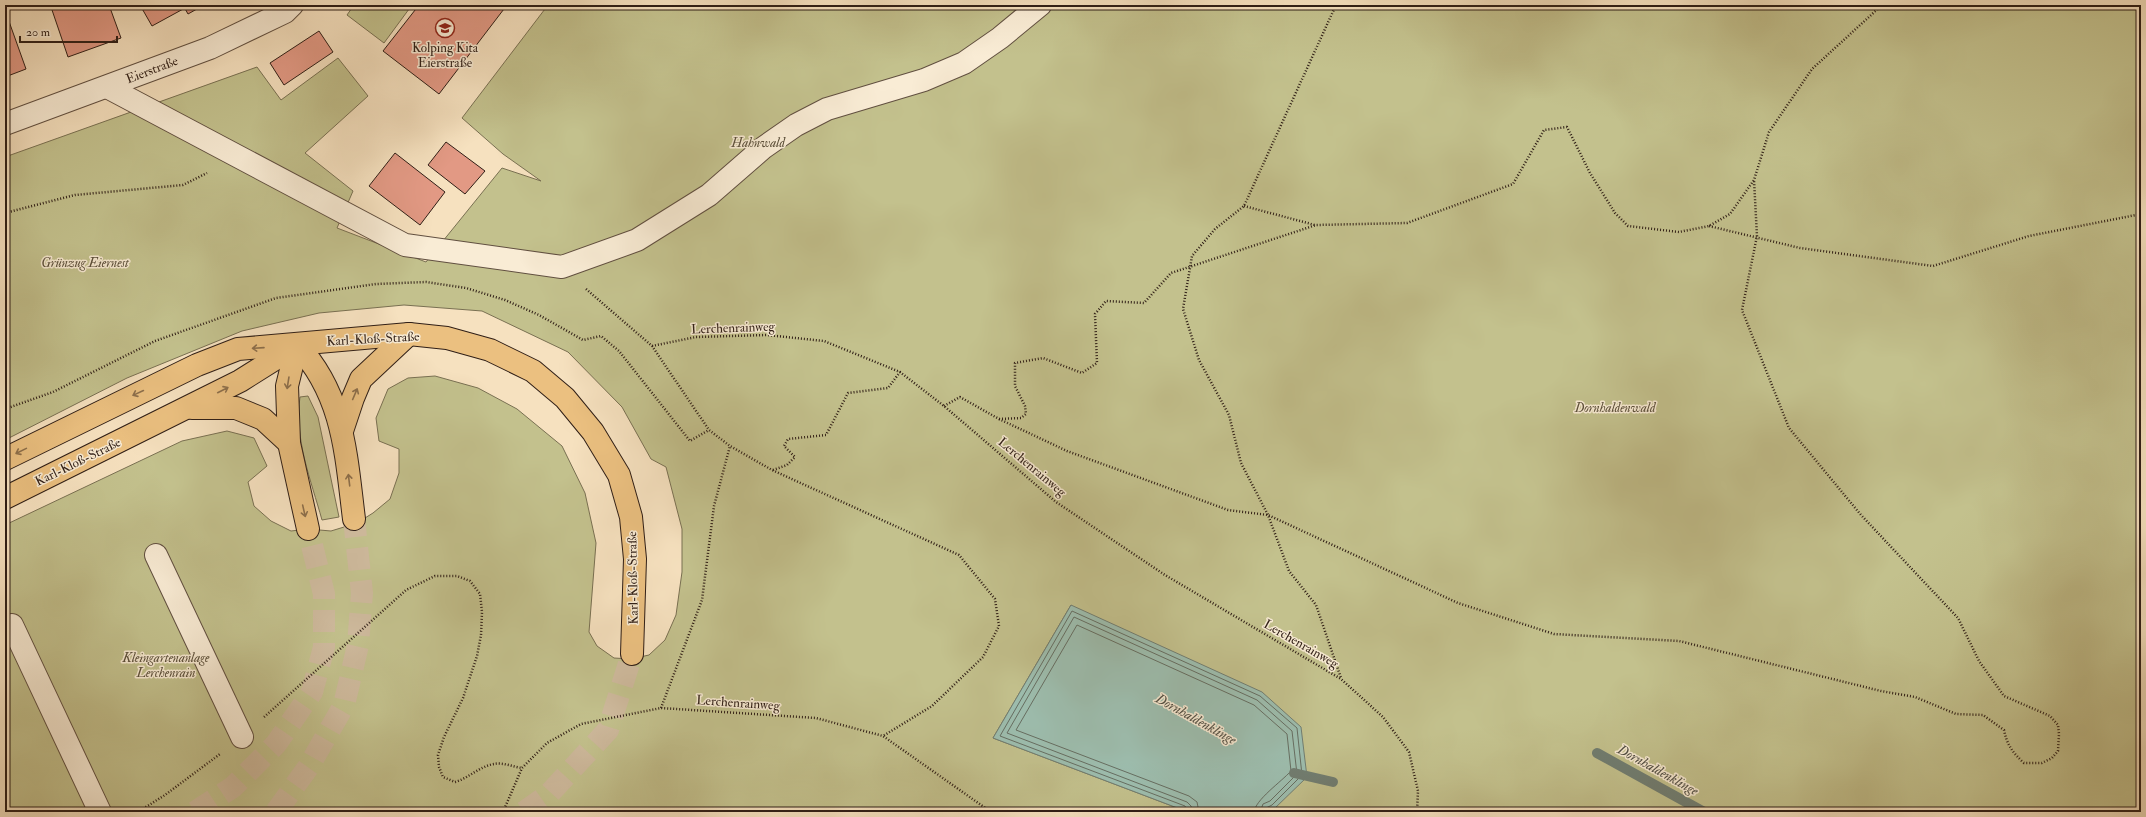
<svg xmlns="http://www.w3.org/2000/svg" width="2146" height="817" viewBox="0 0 2146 817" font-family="'IM FELL Double Pica',serif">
<rect width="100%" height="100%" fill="#f6e1bf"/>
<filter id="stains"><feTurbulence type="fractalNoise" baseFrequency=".005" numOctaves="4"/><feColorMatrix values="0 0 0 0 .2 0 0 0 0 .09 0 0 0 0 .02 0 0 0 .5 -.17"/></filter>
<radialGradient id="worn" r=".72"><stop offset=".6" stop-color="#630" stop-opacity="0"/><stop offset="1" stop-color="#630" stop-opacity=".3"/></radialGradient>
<!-- green -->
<g fill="#c3c18d" stroke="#797052">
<path d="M354 5H412L384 43 347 15Z"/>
<path d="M548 5H2141V812H1244L1273 810 1071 605 993 738 1188 812H5V525L182 441 227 431 254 438 267 466 248 482 254 506 271 521 291 531 308 529 331 531 357 523 373 513 390 499 399 473V449L379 441 376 418 388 389 408 378 435 376 478 388 517 409 562 446 585 493 596 543 589 632 597 646 614 658 631 659 649 655 665 640 676 615 682 572V529L666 467 651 459 622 407 568 352 482 311 404 305 319 313 242 331 127 378 5 440V157L257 67 281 100 338 58 368 96 305 153 353 191 337 228 426 262 502 168 541 181 503 154 462 118Z"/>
<path d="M308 396 318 417 339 517 322 520C311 480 294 439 300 397Z"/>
</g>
<!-- water -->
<path fill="#9dbeaf" stroke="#717e72" d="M1071 605 1262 692 1301 727 1307 777 1273 810 1188 812 993 738Z"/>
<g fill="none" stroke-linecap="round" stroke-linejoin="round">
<!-- shore -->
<g stroke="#666e62" stroke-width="1">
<path d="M1188 812 1185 806 1000 736 1072 611 1260 696 1297 728 1302 775 1272 805 1266 808 1265 812"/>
<path d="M1193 812 1191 806 1187 802 1007 733 1074 617 1257 700 1292 731 1297 774 1270 801 1263 804 1260 812"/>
<path d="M1199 812 1197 802 1189 796 1016 730 1077 625 1254 705 1287 734 1291 771C1281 782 1255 800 1254 812"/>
</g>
<!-- stream -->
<g stroke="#717e72" stroke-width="10">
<path d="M1597 753 1704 812"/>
<path d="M1294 773 1333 782"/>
</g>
</g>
<!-- building -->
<g fill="#e29984" stroke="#2f1e16">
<path d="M57 5H72L73 8 82 5H109L121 38 68 57 51 7Z"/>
<path d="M140 5H183L185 8 152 26Z"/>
<path d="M183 5H204L188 14Z"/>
<path d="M419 5H507L439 94 383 51Z"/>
<path d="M6 13 26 69 5 77V14Z"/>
<path d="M319 31 333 52 284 85 270 63Z"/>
<path d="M446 142 485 171 465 194 428 165Z"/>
<path d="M395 153 445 192 420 225 369 186Z"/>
</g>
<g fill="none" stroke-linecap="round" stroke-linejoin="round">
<!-- major-tunnel -->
<g stroke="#ceba9d" stroke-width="22" stroke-dasharray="22 11" stroke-linecap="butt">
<path d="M195 812 233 787 276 744 312 692 324 647V594L308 529"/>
<path d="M276 812 309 766 344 705 358 645 362 593 354 519"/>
<path d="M524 812 548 795 608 730 632 654"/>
</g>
<!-- minor casing -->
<g stroke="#614f40" stroke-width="24">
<g id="minor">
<path d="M107 87 405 245 562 267 637 240 709 195 763 148 796 125 827 109 924 80 964 63 1000 38 1040 5"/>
<path d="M5 124 210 48 285 12 292 5"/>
<path d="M156 555 242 737"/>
<path d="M12 625 100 812"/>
</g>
</g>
<!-- major casing -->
<g stroke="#2f1e16" stroke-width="24">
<g id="major">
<path d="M297 345 287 386 289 443 308 529"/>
<path d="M297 345C344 395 346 455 354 519"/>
<path d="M192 408H236L263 419 289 443"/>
<path d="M342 431 353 398 361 379 409 334"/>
<path d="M5 459 197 365 238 349 409 334 447 338 490 350 533 371 565 398 593 432 619 475 631 517 635 559 632 654"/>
<path d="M5 498 240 381 294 347"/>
</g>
</g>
<!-- path -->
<g stroke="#2f1e16" stroke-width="2.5" stroke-dasharray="1 2" stroke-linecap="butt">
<path d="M1336 5 1244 206 1215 229 1192 256 1183 309 1199 360 1229 415 1241 463 1268 515 1289 571 1316 605 1341 678"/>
<path d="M1244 206 1315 225"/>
<path d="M5 213 75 195 183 185 207 173"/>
<path d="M1709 226 1800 248 1933 266 2029 236 2141 214"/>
<path d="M586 289 652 346 709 430 730 446 772 470 959 555 995 599 999 626 983 657 932 706 883 736"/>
<path d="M652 346 696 337 767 335 824 341 900 372 944 406 1056 502 1165 575 1341 679 1383 717 1409 752 1418 791 1417 812"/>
<path d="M944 406 960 397 999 419 1067 451 1228 510 1268 515 1458 603 1554 634 1679 641 1881 691 1915 697 1956 714 1983 715 2004 730C2007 745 2013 753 2024 763H2042L2052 758 2058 751 2059 734 2058 725 2050 716 2004 696 1979 661 1958 618 1861 515 1789 428 1742 310 1757 236 1754 180"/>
<path d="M5 409 53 392 155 341 276 298 376 284 426 282 466 288 505 300 539 315 583 340 601 336 619 351 690 441 709 430"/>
<path d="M999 419 1021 418 1026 414 1025 406 1015 386V363L1043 358 1082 373 1097 363 1095 314 1106 301 1144 303 1171 273 1316 225 1407 223 1513 184 1544 130 1567 127 1590 173 1615 213 1628 226 1679 232 1709 226 1730 214 1754 180 1769 132 1812 69 1882 5"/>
<path d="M773 470 787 465 795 457 784 446 788 439 826 435 848 393 888 388 900 372"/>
<path d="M661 708 702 600 714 506 730 446"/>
<path d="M264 717 406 590 435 576H457L470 581 480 594 482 612 481 635 477 656 463 698 444 737 438 755 439 767 443 777 455 782C469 778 480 766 494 764 502 762 514 767 522 768"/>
<path d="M138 812 165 795 220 754"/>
<path d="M503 812 522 768 547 743 581 724 661 708 816 718 883 736 991 812"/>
</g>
<!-- minor -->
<use href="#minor" stroke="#f9ecd5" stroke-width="22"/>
<!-- major -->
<use href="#major" stroke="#ebc080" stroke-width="22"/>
</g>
<!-- one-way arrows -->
<defs><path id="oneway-shaft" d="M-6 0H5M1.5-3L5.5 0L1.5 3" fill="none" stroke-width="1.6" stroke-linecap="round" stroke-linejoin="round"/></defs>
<g stroke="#8d6f4b">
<use href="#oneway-shaft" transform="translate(258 348) rotate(176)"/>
<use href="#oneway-shaft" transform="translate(288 383) rotate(99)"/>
<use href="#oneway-shaft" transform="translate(223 390) rotate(-27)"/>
<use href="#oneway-shaft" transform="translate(138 393) rotate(155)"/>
<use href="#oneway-shaft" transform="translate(355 394) rotate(-67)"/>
<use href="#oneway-shaft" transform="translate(21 451) rotate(154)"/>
<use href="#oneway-shaft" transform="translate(349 480) rotate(-97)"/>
<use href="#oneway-shaft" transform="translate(304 511) rotate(77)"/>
</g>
<!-- icons -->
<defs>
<g id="school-ring" transform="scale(1)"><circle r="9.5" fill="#f9ecd5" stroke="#8f2418" stroke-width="1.5"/><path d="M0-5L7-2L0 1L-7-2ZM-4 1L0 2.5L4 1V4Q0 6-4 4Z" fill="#8f2418"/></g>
</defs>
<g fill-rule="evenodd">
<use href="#school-ring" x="445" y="28"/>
</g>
<g text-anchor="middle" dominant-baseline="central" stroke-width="3" stroke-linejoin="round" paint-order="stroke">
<!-- poi labels -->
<g font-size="13" fill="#2f1e16" stroke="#f9ecd5">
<text x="445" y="48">Kolping Kita<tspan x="445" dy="15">Eierstraße</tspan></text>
</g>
<!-- street labels -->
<g font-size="13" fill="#2f1e16" stroke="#f9ecd5">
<text transform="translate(152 70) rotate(-21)">Eierstraße</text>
<text transform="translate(733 328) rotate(-2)">Lerchenrainweg</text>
<text transform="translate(373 339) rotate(-3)">Karl-Kloß-Straße</text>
<text transform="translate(78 462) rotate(-26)">Karl-Kloß-Straße</text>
<text transform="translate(1032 467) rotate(40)">Lerchenrainweg</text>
<text transform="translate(633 578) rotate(-91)">Karl-Kloß-Straße</text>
<text transform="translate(1301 644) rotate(30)">Lerchenrainweg</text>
<text transform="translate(738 703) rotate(4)">Lerchenrainweg</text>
</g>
<!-- park labels -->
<g font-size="13" font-style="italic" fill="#5b4f3a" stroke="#f9ecd5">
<text x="758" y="143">Hahnwald</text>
<text x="85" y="263">Grünzug Eiernest</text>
<text x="1615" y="408">Dornhaldenwald</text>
<text x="166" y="658">Kleingartenanlage<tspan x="166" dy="15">Lerchenrain</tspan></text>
</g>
<!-- water labels -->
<g font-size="14" font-style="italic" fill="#504e44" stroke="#f9ecd5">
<text transform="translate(1196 719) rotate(29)">Dornhaldenklinge</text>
<text transform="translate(1658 770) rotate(29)">Dornhaldenklinge</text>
</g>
</g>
<!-- margin -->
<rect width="2146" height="817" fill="none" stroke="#f6e1bf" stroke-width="20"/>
<rect x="6" y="6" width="2134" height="805" fill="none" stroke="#2f1e16" stroke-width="2"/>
<rect x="10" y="10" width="2126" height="797" fill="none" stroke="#2f1e16"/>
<!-- scale -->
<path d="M20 36v6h97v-6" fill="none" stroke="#2f1e16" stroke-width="2"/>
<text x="26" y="36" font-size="12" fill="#2f1e16" stroke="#f9ecd5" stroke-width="3" paint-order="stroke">20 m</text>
<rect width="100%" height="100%" filter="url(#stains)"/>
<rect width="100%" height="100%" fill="url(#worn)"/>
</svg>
